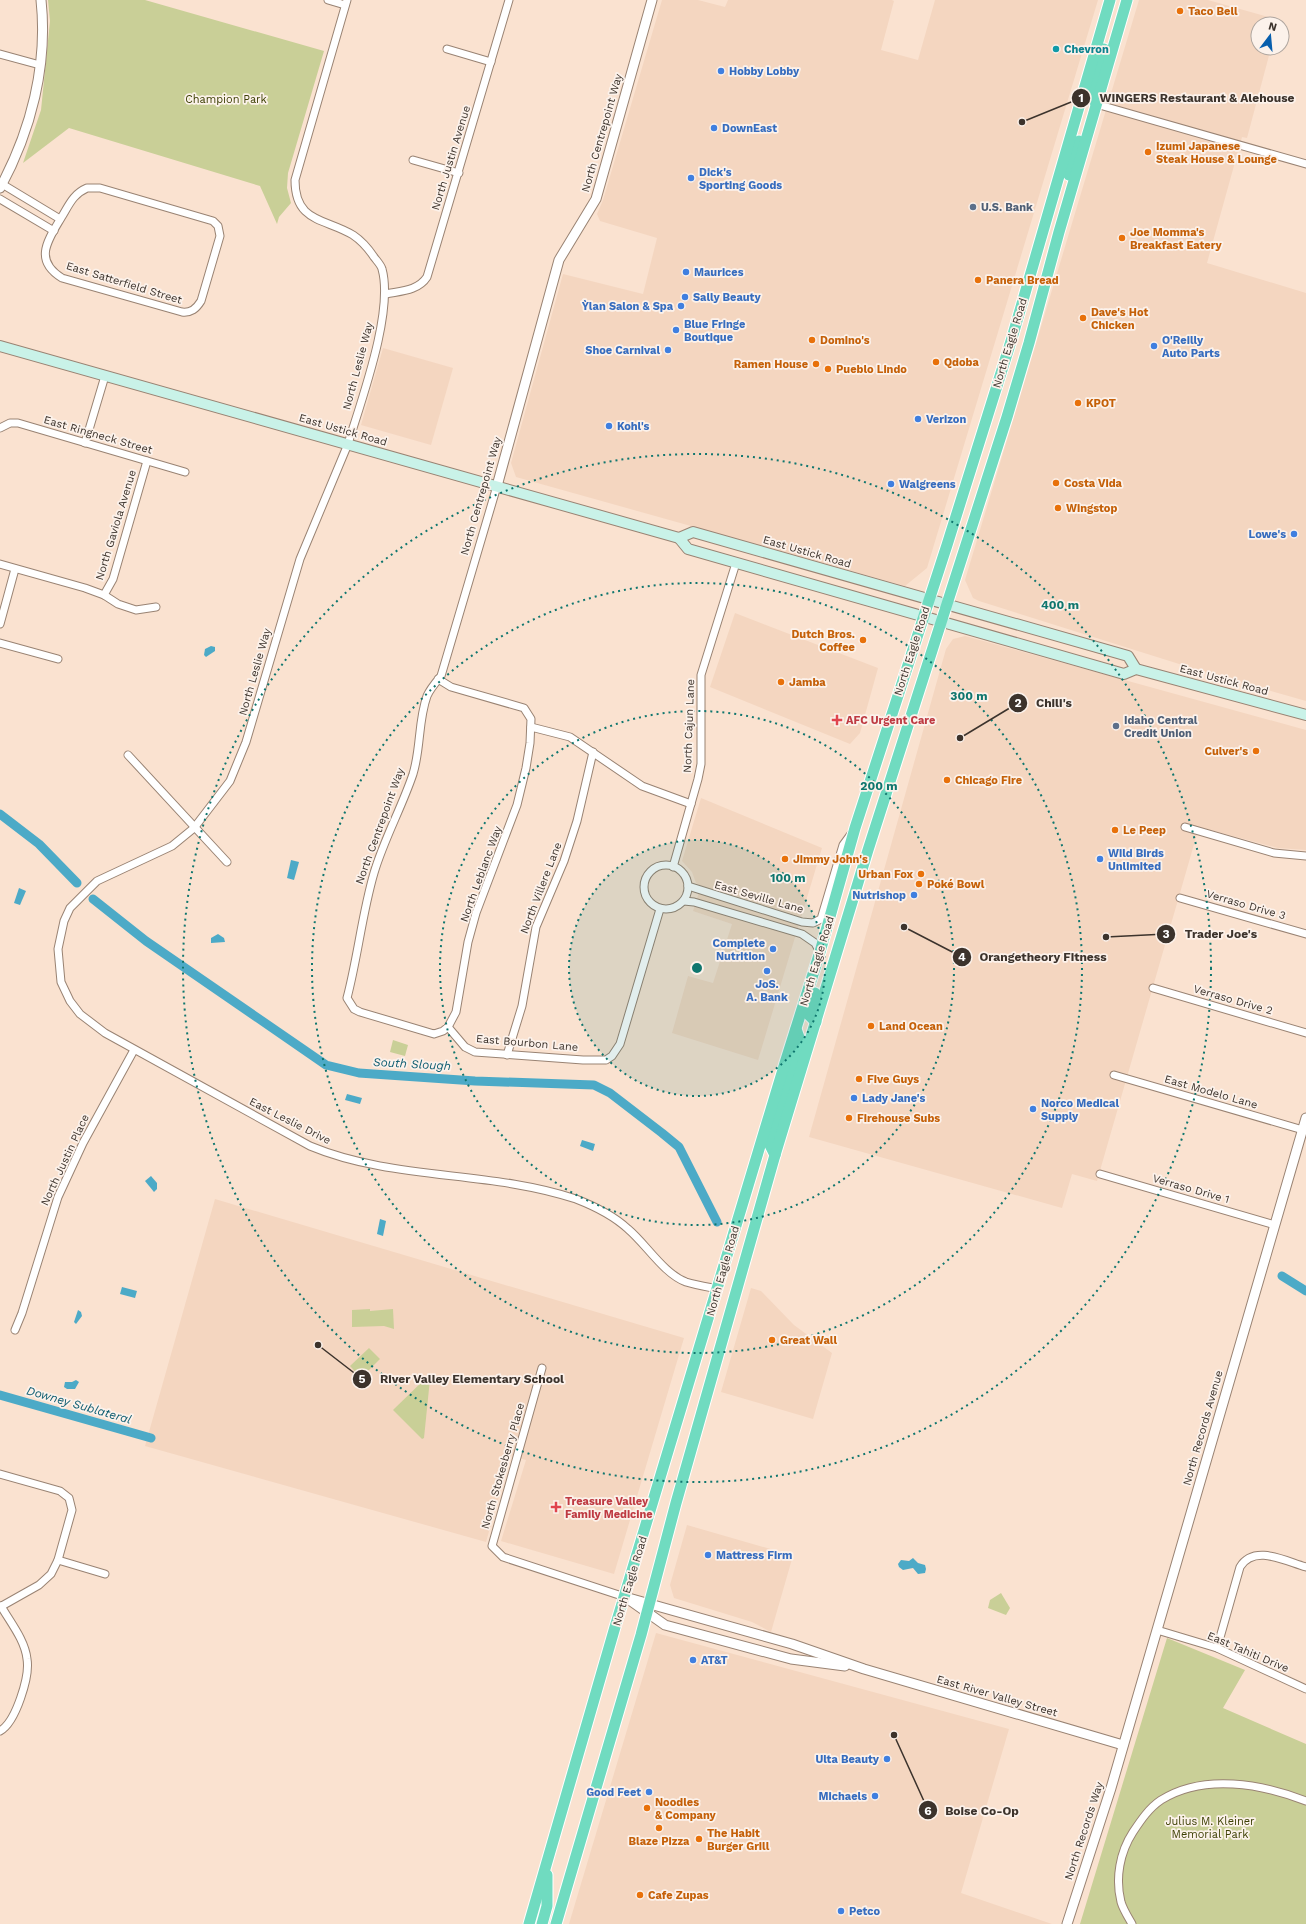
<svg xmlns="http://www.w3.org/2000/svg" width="1306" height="1924" viewBox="0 0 1306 1924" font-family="'Work Sans',sans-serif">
<rect width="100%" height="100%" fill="#fae2d0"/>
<!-- built -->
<g fill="#f4d6c0">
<path d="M662 0H698L725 7 728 0H892L894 1 881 50 918 60 935 0H1098L927 568 905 586 516 477 511 463 563 274 643 294 657 238 600 221 597 214 603 200Z"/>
<path d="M1139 0H1208L1279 20 1278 24H1258V48H1271L1247 138 1242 137 1207 263 1306 293V701L1211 674 979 601 973 598 965 580Z"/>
<path d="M383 348 453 368 431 445 361 425Z"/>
<path d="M735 613 878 668 860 733 850 744 710 687Z"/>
<path d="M965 636 1306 730V850L1278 848 1199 827 1097 1181 1072 1174 1062 1208 809 1137 946 649 953 639Z"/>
<path d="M701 798 822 848 758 1060 672 1033 688 976 713 983 732 924 693 911 701 886 696 883 692 872 682 861Z"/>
<path d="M215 1199 684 1338 614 1574 501 1541 526 1460 511 1455 486 1542 145 1446Z"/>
<path d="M751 1288 761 1291 794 1325 832 1353 813 1419 721 1392Z"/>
<path d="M687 1525 774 1550 773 1553 792 1559 771 1632 752 1622 674 1598 670 1585Z"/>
<path d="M656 1633 1009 1729 961 1893 1052 1924H569Z"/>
</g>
<!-- green -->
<g fill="#c9cf97">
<path d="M48 0H145L324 51 288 173 287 188 291 203 279 217 277 224 260 186 69 128 23 163 41 110 50 21Z"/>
<path d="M393 1040 408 1045 405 1056 390 1052Z"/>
<path d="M370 1309V1311L393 1309 394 1329 384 1326 352 1327V1310Z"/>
<path d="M369 1348 380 1359 361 1378 350 1366Z"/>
<path d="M428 1376 430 1379 424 1438 422 1439 393 1410Z"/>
<path d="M1001 1593 1010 1608 1006 1615 988 1608 990 1600Z"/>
<path d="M1167 1638 1245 1670 1223 1708 1306 1744V1924H1080Z"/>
</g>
<!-- water -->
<g fill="#4caac7">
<path d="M211 646 215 647V651L206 657 204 655 205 649Z"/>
<path d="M291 860 299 862 294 880 287 878Z"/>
<path d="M19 888 26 891 20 905 14 903Z"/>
<path d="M218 934 224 938 225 942 211 943V938Z"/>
<path d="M347 1094 362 1098 360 1104 345 1100Z"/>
<path d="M582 1140 595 1144 593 1151 580 1146Z"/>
<path d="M151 1176 157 1183V1189L154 1192 145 1181Z"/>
<path d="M380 1219 386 1221 383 1236 377 1234Z"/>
<path d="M122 1287 137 1291 135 1298 120 1294Z"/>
<path d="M78 1310 81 1312 82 1316 76 1324 74 1322Z"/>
<path d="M76 1380 79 1382 75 1389H67L64 1387 65 1382H72Z"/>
<path d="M913 1558 918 1563 925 1565 926 1569 925 1573 918 1574 913 1568 903 1570 899 1567 898 1564 901 1560 909 1561Z"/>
</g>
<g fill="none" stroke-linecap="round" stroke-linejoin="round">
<!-- canal -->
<g stroke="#4caac7" stroke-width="9">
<path d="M0 814 39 844 77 883"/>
<path d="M93 899 146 941 326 1065 359 1073 475 1081 594 1085 610 1093 662 1133 679 1147 717 1222"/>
<path d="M1282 1276 1306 1291"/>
<path d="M0 1395 151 1438"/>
</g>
<!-- minor casing -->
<g stroke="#998373" stroke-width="9">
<g id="minor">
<path d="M328 0 345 5"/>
<path d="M347 0 295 180C295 223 325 218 353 235 362 241 368 248 374 257 377 261 381 265 382 269 394 312 361 401 348 444L300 559 246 742 230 781 194 828 172 846 97 881 70 908 64 921 58 949 61 982 70 1001 80 1014 105 1033 310 1146C394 1181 489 1170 576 1199 594 1206 614 1216 628 1229 646 1244 664 1274 686 1282 696 1285 708 1287 718 1289"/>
<path d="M447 49 491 62"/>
<path d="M0 54 40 65"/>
<path d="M1096 104 1306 164"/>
<path d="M413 160 459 173"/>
<path d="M2 184 60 219"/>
<path d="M87 188H100L213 221 218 226 220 236 201 301C196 309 191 313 182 312L62 278C33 260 48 240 61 218 69 205 73 194 87 188Z"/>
<path d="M0 199 54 231"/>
<path d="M386 294C400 291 418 291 427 277L509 0"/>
<path d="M0 428 10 423H18L185 472"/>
<path d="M85 443 105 376"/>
<path d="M0 564 85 588 104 595 118 604 136 610 156 607"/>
<path d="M104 595 113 579 147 461"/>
<path d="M0 624 15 569"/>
<path d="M0 643 58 659"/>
<path d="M438 679 451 687 524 708 531 719 530 743 526 768 517 805 476 913 468 942 456 1012 448 1027 443 1031 434 1034 360 1012 354 1009 347 998C358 956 362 914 374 873 384 839 402 807 413 774 421 748 418 721 427 696 430 689 436 682 441 676L497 486"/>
<path d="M531 727 570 737 642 786 691 804"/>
<path d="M128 755 227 862"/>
<path d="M1185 827 1274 853 1306 856"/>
<circle cx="666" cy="887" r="22"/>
<path d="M673 867 698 779 701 764V675L736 563"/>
<path d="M688 886 802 922 813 923 821 919 843 845 851 834"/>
<path d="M1180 898 1306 934"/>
<path d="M684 901 694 902 802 934 815 943 820 952"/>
<path d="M1153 988 1306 1033"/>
<path d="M448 1027 465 1047 475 1052 583 1060H606L612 1056 620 1044 660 909"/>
<path d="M507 1055 522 1006 536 927 564 861 577 821 593 752"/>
<path d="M1114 1075 1303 1130"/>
<path d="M1100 1174 1275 1225"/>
<path d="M15 1330 22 1313 58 1197 83 1143 134 1050"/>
<path d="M542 1368 492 1546 503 1557 625 1597"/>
<path d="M0 1474 60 1491 69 1498 72 1510 58 1560 51 1574 39 1585 0 1607"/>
<path d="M58 1560 105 1574"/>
<path d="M1157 1630 1217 1648 1306 1689"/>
<path d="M1217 1648 1240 1567C1254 1544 1285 1561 1306 1567"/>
<path d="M0 1731C16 1722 30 1676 27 1659 25 1640 10 1622 1 1606"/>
<path d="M1132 1924C1128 1917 1123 1909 1121 1902 1115 1878 1120 1852 1133 1832 1141 1820 1149 1808 1161 1800 1204 1773 1262 1784 1306 1801"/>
</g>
</g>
<!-- tertiary casing -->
<g stroke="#998373" stroke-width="11">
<g id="tertiary">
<path d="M0 188C31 131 48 65 41 0"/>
<path d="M497 486 559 260 596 199 652 0"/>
<path d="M625 1597 792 1644 864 1669 1123 1745"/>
<path d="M631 1601 665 1625 791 1659 845 1666"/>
<path d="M1067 1924 1111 1788 1306 1118"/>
</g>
</g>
<!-- secondary casing -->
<g stroke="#998373" stroke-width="12">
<g id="secondary">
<path d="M0 346 679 538 693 532 1128 656 1136 669"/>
<path d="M679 538 688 549 1124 674 1136 669 1306 715"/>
</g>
</g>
<!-- trunk casing -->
<g stroke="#fff" stroke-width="13">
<g id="trunk">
<path d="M1096 104 1091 93 1104 49"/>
<path d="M1069 175 1079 141"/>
<path d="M815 993 809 1015 816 1022"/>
<path d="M775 1155 770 1145 801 1043 796 1029"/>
<path d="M529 1924 615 1627 785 1063 820 952 855 828 947 545 1012 338 1110 0"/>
<path d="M542 1924 547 1906V1875"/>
<path d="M556 1924 641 1635 676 1503 775 1155 868 850 1007 417 1029 343 1059 232 1127 0"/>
</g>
</g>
<!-- minor -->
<use href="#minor" stroke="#fff" stroke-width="7"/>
<!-- tertiary -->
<use href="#tertiary" stroke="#fff" stroke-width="9"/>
<!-- secondary -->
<use href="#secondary" stroke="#c9f2e8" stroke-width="10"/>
<!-- trunk -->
<use href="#trunk" stroke="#70dbc0" stroke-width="11"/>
</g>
<!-- distance rings -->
<circle cx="697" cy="968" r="128" fill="#0f766e" fill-opacity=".12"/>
<g fill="none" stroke="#0f766e" stroke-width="2" stroke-dasharray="2 4">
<circle cx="697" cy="968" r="128"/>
<circle cx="697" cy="968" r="257"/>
<circle cx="697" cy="968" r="385"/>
<circle cx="697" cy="968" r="514"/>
</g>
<!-- markers -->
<g fill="#e8710a" stroke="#fcf2eb" stroke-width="1.5">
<circle cx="1180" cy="11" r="4"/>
<circle cx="1148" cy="152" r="4"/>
<circle cx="1122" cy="238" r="4"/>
<circle cx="978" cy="280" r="4"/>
<circle cx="1083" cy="318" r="4"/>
<circle cx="812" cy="340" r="4"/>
<circle cx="936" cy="362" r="4"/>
<circle cx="816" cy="364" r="4"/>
<circle cx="828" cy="369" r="4"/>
<circle cx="1078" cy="403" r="4"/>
<circle cx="1056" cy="483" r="4"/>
<circle cx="1058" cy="508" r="4"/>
<circle cx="863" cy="640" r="4"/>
<circle cx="781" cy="682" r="4"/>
<circle cx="1256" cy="751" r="4"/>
<circle cx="947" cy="780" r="4"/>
<circle cx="1115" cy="830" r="4"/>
<circle cx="785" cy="859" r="4"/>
<circle cx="921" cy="874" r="4"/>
<circle cx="919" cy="884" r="4"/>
<circle cx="871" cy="1026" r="4"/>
<circle cx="859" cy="1079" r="4"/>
<circle cx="849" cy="1118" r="4"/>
<circle cx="772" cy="1340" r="4"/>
<circle cx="647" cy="1808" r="4"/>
<circle cx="659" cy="1828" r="4"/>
<circle cx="699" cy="1839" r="4"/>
<circle cx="640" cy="1895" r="4"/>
</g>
<circle fill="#0f9aa8" stroke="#fcf2eb" stroke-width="1.5" cx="1056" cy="49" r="4"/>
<g fill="#3f7fe0" stroke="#fcf2eb" stroke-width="1.5">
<circle cx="721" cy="71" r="4"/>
<circle cx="714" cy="128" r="4"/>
<circle cx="691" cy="178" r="4"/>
<circle cx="686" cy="272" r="4"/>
<circle cx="685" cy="297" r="4"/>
<circle cx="681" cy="306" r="4"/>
<circle cx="676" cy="330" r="4"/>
<circle cx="1154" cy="346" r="4"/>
<circle cx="668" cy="350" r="4"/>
<circle cx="918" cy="419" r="4"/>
<circle cx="609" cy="426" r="4"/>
<circle cx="891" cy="484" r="4"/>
<circle cx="1294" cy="534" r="4"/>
<circle cx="1100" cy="859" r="4"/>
<circle cx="914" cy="895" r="4"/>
<circle cx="773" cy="949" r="4"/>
<circle cx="767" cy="971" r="4"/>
<circle cx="854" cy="1098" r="4"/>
<circle cx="1033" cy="1109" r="4"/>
<circle cx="708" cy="1555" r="4"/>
<circle cx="693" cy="1660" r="4"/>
<circle cx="887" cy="1759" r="4"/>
<circle cx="649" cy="1792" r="4"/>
<circle cx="875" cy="1796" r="4"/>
<circle cx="841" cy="1911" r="4"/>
</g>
<g fill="#5c6f8a" stroke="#fcf2eb" stroke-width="1.5">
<circle cx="973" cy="207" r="4"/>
<circle cx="1116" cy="726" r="4"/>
</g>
<g fill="#e0444e" stroke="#fcf2eb" stroke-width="1.5">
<path d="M835 714h4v4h4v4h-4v4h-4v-4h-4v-4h4z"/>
<path d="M554 1501h4v4h4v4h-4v4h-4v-4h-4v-4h4z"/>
</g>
<g text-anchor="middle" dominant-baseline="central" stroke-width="3.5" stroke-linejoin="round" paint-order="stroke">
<!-- food labels -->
<g font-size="11" font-weight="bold" fill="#c56008" stroke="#fcf2eb" text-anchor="start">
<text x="1188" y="11">Taco Bell</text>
<text x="1156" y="146">Izumi Japanese<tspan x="1156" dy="13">Steak House &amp; Lounge</tspan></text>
<text x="1130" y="232">Joe Momma's<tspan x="1130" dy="13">Breakfast Eatery</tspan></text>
<text x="986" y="280">Panera Bread</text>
<text x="1091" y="312">Dave's Hot<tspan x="1091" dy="13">Chicken</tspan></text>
<text x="820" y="340">Domino's</text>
<text x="944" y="362">Qdoba</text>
<text x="808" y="364" text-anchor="end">Ramen House</text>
<text x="836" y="369">Pueblo Lindo</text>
<text x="1086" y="403">KPOT</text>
<text x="1064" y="483">Costa Vida</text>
<text x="1066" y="508">Wingstop</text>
<text x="855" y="634" text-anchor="end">Dutch Bros.<tspan x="855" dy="13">Coffee</tspan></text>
<text x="789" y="682">Jamba</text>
<text x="1248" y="751" text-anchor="end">Culver's</text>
<text x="955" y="780">Chicago Fire</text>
<text x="1123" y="830">Le Peep</text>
<text x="793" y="859">Jimmy John's</text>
<text x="913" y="874" text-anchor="end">Urban Fox</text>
<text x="927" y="884">Poké Bowl</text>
<text x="879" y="1026">Land Ocean</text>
<text x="867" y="1079">Five Guys</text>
<text x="857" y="1118">Firehouse Subs</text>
<text x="780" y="1340">Great Wall</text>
<text x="655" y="1802">Noodles<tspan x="655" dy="13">&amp; Company</tspan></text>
<text x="707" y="1833">The Habit<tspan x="707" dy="13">Burger Grill</tspan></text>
<text x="659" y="1841" text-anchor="middle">Blaze Pizza</text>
<text x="648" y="1895">Cafe Zupas</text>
</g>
<!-- culture labels -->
<g font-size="11" font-weight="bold" fill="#0d838f" stroke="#fcf2eb" text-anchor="start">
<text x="1064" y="49">Chevron</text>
</g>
<!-- shop labels -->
<g font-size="11" font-weight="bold" fill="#366cbe" stroke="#fcf2eb" text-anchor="start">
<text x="729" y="71">Hobby Lobby</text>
<text x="722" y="128">DownEast</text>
<text x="699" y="172">Dick's<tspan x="699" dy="13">Sporting Goods</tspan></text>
<text x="694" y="272">Maurices</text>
<text x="693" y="297">Sally Beauty</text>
<text x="673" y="306" text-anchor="end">Ỳlan Salon &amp; Spa</text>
<text x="684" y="324">Blue Fringe<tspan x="684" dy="13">Boutique</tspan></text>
<text x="1162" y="340">O'Reilly<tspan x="1162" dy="13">Auto Parts</tspan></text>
<text x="660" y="350" text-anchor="end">Shoe Carnival</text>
<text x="926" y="419">Verizon</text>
<text x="617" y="426">Kohl's</text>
<text x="899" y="484">Walgreens</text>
<text x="1286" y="534" text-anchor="end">Lowe's</text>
<text x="1108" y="853">Wild Birds<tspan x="1108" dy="13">Unlimited</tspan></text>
<text x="906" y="895" text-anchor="end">Nutrishop</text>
<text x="765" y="943" text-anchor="end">Complete<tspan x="765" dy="13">Nutrition</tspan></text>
<text x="767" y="984" text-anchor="middle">JoS.<tspan x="767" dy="13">A. Bank</tspan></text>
<text x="862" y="1098">Lady Jane's</text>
<text x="1041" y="1103">Norco Medical<tspan x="1041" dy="13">Supply</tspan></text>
<text x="716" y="1555">Mattress Firm</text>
<text x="701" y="1660">AT&amp;T</text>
<text x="879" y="1759" text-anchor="end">Ulta Beauty</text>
<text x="641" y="1792" text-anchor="end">Good Feet</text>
<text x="867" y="1796" text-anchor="end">Michaels</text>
<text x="849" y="1911">Petco</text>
</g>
<!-- park labels -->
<g font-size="11" fill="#3d4004" stroke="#fcf2eb">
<text x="226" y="99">Champion Park</text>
<text x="1210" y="1821">Julius M. Kleiner<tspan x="1210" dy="13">Memorial Park</tspan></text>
</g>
<!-- street labels -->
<g font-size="11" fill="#3c332c" stroke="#fcf2eb">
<text transform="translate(602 133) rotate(-74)">North Centrepoint Way</text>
<text transform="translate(451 158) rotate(-73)">North Justin Avenue</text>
<text transform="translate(124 283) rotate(17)">East Satterfield Street</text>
<text transform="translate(1010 343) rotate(-73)">North Eagle Road</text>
<text transform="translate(358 366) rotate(-75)">North Leslie Way</text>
<text transform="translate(343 430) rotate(16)">East Ustick Road</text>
<text transform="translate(98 435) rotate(16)">East Ringneck Street</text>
<text transform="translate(481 496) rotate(-74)">North Centrepoint Way</text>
<text transform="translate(116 525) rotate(-73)">North Gaviola Avenue</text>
<text transform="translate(807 552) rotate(16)">East Ustick Road</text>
<text transform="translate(912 651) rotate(-72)">North Eagle Road</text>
<text transform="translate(255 672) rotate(-74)">North Leslie Way</text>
<text transform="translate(1224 680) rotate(15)">East Ustick Road</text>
<text transform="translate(689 726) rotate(-88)">North Cajun Lane</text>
<text transform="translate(380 826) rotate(-70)">North Centrepoint Way</text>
<text transform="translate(481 874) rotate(-70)">North Leblanc Way</text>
<text transform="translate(541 888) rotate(-69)">North Villere Lane</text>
<text transform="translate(759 897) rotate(16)">East Seville Lane</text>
<text transform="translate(1246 905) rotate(16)">Verraso Drive 3</text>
<text transform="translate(817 961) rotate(-73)">North Eagle Road</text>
<text transform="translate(1233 1000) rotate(16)">Verraso Drive 2</text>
<text transform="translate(527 1043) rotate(5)">East Bourbon Lane</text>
<text transform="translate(1211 1092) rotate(16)">East Modelo Lane</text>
<text transform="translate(290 1121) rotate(27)">East Leslie Drive</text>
<text transform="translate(65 1160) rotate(-65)">North Justin Place</text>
<text transform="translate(1191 1189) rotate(16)">Verraso Drive 1</text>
<text transform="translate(723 1271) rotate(-74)">North Eagle Road</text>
<text transform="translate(1203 1428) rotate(-74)">North Records Avenue</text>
<text transform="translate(503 1466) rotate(-74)">North Stokesberry Place</text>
<text transform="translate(630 1581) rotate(-73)">North Eagle Road</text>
<text transform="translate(1248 1652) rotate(23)">East Tahiti Drive</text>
<text transform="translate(997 1696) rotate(16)">East River Valley Street</text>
<text transform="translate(1084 1831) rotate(-72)">North Records Way</text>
</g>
<!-- service labels -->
<g font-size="11" font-weight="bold" fill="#4e5e75" stroke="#fcf2eb" text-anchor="start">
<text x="981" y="207">U.S. Bank</text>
<text x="1124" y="720">Idaho Central<tspan x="1124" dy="13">Credit Union</tspan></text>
</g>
<!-- health labels -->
<g font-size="11" font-weight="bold" fill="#be3a42" stroke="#fcf2eb" text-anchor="start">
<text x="846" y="720">AFC Urgent Care</text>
<text x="565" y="1501">Treasure Valley<tspan x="565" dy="13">Family Medicine</tspan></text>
</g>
<!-- water labels -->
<g font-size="12" font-style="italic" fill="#0e5d71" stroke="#fcf2eb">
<text transform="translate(412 1064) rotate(3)">South Slough</text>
<text transform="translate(79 1405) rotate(16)">Downey Sublateral</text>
</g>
</g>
<circle cx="697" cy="968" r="6" fill="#0f766e" stroke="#fcf2eb" stroke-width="2"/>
<g font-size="12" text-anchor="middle" font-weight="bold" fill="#0f766e" stroke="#fcf2eb" stroke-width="3.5" stroke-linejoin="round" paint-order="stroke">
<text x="1060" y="609">400 m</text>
<text x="969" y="700">300 m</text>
<text x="879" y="790">200 m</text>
<text x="788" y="882">100 m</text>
</g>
<!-- callouts -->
<path fill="none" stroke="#3c332c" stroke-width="1.5" d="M1022 122L1081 98M960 738L1018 703M1106 937L1166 934M904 927L962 957M318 1345L362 1379M894 1735L928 1810"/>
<g fill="#3c332c" stroke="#fcf2eb" stroke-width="1.5">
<circle cx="1022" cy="122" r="4"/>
<circle cx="960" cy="738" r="4"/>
<circle cx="1106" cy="937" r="4"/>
<circle cx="904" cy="927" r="4"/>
<circle cx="318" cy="1345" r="4"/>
<circle cx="894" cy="1735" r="4"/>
<circle cx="1081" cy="98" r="10"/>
<circle cx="1018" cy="703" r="10"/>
<circle cx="1166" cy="934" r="10"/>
<circle cx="962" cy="957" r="10"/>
<circle cx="362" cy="1379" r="10"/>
<circle cx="928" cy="1810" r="10"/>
</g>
<g font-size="12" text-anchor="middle" font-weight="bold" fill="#fff">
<text x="1081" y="102">1</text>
<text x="1018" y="707">2</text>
<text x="1166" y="938">3</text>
<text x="962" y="961">4</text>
<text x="362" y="1383">5</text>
<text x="928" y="1815">6</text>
</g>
<g font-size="12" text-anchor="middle" font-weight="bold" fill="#3c332c" stroke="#fcf2eb" stroke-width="3.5" stroke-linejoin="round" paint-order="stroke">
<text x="1197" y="102">WINGERS Restaurant &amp; Alehouse</text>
<text x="1054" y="707">Chili's</text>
<text x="1221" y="938">Trader Joe's</text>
<text x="1043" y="961">Orangetheory Fitness</text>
<text x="472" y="1383">River Valley Elementary School</text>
<text x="982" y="1815">Boise Co-Op</text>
</g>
<!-- north arrow -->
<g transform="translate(1270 36) rotate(16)"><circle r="19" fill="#fcf2eb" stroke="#afa69f"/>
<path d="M0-3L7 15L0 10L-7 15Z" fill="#085fad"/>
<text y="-6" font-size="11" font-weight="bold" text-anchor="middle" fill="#3c332c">N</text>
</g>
</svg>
